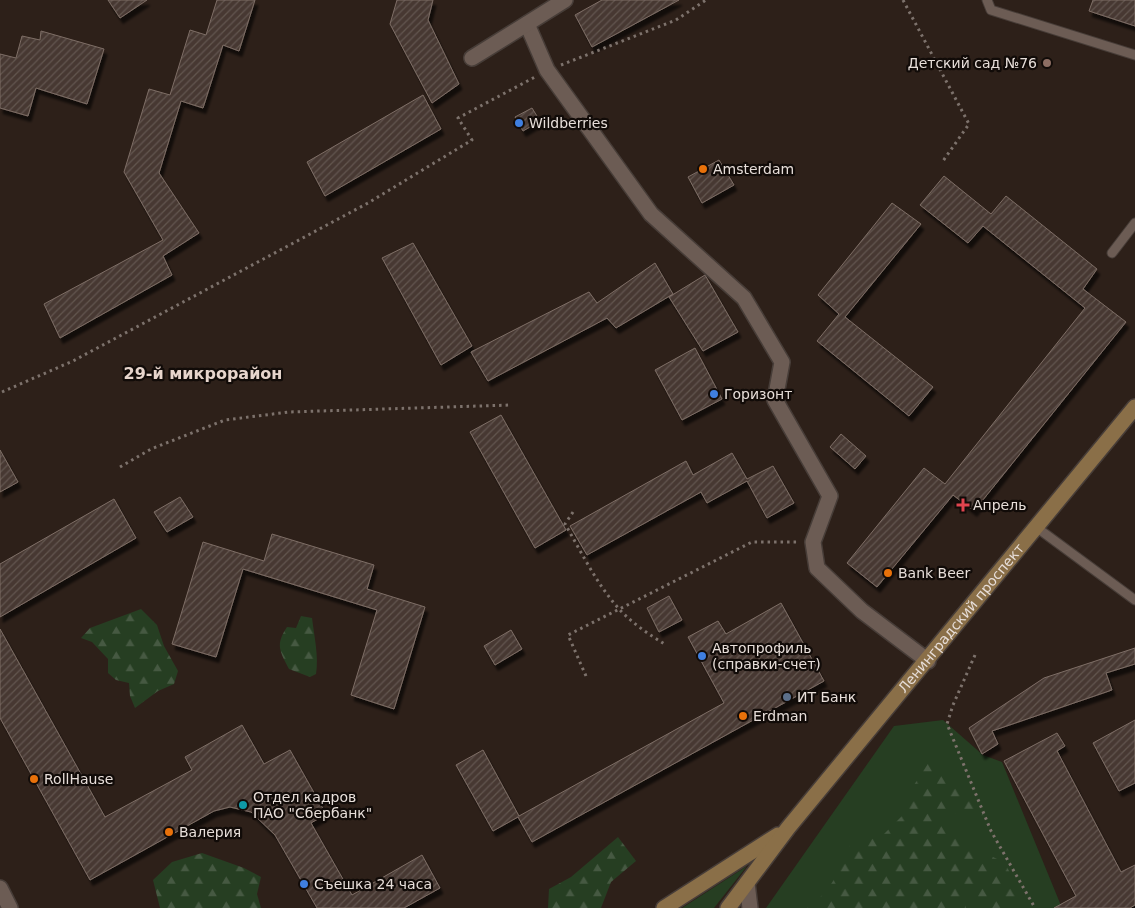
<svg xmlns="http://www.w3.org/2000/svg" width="1135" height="908" viewBox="0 0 1135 908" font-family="'DejaVu Sans',sans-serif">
<defs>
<pattern id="forest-firs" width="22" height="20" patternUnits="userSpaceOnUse" patternTransform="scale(1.25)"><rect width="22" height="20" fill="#263e22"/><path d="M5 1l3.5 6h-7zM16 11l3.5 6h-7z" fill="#465942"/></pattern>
<pattern id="building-hatch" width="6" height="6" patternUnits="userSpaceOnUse" patternTransform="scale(1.25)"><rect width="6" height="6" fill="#473932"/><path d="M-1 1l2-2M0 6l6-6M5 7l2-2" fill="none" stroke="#62554f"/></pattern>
<filter id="shadow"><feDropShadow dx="3" dy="5.5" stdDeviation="1" flood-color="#0009"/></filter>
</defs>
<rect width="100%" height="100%" fill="#2d2019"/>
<!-- green -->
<g fill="#263e22">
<path d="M943 720 983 755 1002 762 1062 908H766L894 726Z"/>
<path d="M747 866 714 908H682Z"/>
</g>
<!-- forest -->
<g fill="url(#forest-firs)">
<path d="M141 609 157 625 164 646 178 671 174 684 158 691 135 708 130 696 129 683 116 680 108 673V659L92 642 81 638 90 628Z"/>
<path d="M301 616 312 618C314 635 319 657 316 674L310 677 289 669C280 651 275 645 287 627L296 628Z"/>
<path d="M929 762 966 786 986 815 966 816 946 812 945 829 969 845 1005 863 1016 885 1017 908H976L965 891 966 908H807L826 892 842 867 850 845 883 835 905 813 914 785Z"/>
<path d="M618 837 636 861 611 882 601 908H548L549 889 571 877Z"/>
<path d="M202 853 244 868 261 877 257 894 261 908H160L153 880 172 862Z"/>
</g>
<!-- building -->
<g fill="url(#building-hatch)" stroke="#7e6e66" filter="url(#shadow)">
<path d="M108 0H147L120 18Z"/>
<path d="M217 0H255L239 51 223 45 203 108 181 101 159 173 199 233 163 256 172 275 60 338 44 304 163 240 124 172 149 89 170 95 190 30 206 35Z"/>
<path d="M397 0H433L428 20 459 84 432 103 390 24Z"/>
<path d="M602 0H679L592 47 575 15Z"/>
<path d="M1093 0H1135V26L1089 11Z"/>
<path d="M41 31 104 49 87 104 36 88 28 116 0 108V54L16 58 22 36 40 40Z"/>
<path d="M423 95 441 129 325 196 307 162Z"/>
<path d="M532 108 540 121 523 131 515 117Z"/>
<path d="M719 160 734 185 702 203 688 177Z"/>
<path d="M944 176 991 214 1006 196 1097 269 1083 289 1126 322 974 511 953 495 877 587 847 563 924 468 945 484 1085 308 983 226 968 243 920 205Z"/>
<path d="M892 203 921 224 845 317 933 387 909 416 817 341 839 314 818 295Z"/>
<path d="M413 243 472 346 441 365 382 258Z"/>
<path d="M655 263 673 294 616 328 607 318 488 381 471 352 589 292 597 303Z"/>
<path d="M705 275 738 332 703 351 669 297Z"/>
<path d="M695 348 722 399 682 420 655 370Z"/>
<path d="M501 415 566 530 535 548 470 432Z"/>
<path d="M841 434 866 456 855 469 830 447Z"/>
<path d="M0 450 18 482 0 492Z"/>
<path d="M732 453 747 479 773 466 794 503 767 518 747 481 707 503 701 492 587 555 570 526 686 461 693 475Z"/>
<path d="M180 497 193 517 167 532 154 512Z"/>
<path d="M114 499 136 538 0 617V564Z"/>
<path d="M272 534 374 565 367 589 425 607 394 709 351 695 377 610 243 569 216 657 172 644 203 542 264 561Z"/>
<path d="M669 596 682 620 659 632 647 608Z"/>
<path d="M781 603 824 681 532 842 518 817 493 831 456 765 483 750 519 816 724 703 688 637 718 621 726 634Z"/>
<path d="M0 629 105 817 192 770 185 757 242 725 264 764 290 750 326 814 311 823 352 895 422 855 440 888 404 908H317L275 835 251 812 230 807 214 811 90 880 0 718Z"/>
<path d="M511 630 522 649 495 665 484 646Z"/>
<path d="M1135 648V664L1106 673 1112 690 992 731 998 744 982 754 969 728 1044 678Z"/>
<path d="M1135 720V783L1119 791 1093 743Z"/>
<path d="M1057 733 1065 746 1057 751 1121 872 1135 865V905L1130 908H1054L1076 896 1004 761Z"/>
</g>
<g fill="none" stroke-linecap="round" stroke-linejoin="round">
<!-- lane casing -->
<g stroke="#473d38" stroke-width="11">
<g id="lane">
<path d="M987 0 991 10 1135 55"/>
<path d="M1112 253 1135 223"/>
<path d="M1036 527 1135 600"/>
</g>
</g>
<!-- street casing -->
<g stroke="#473d38" stroke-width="18">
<g id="street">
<path d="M527 24 547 70 651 214 744 298 782 362 775 400 830 496 813 542 817 568 862 611 928 661"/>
<path d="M472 58 565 0"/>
<path d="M747 883 750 908"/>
<path d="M0 888 10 908"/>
</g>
</g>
<!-- secondary casing -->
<g stroke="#473d38" stroke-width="18">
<g id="secondary">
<path d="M664 908 778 835"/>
<path id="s1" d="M728 908 788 828 1135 407"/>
</g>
</g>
<!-- path -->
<g stroke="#7d726c" stroke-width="3" stroke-dasharray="2.5 4" stroke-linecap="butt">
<path d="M903 0 969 124 943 161"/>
<path d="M561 65 676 20 706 0"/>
<path d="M2 392 73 361 368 203 472 140 458 118 535 77"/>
<path d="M120 467 151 449 225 420 289 412 511 405"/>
<path d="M573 512 565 524C582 553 597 585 620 610 633 624 650 635 666 645"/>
<path d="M975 655 953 705 947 724 991 831 1035 908"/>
<path d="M586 676 568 635 752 542H797"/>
</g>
<!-- lane -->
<use href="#lane" stroke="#6c5c54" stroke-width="9"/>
<!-- street -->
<use href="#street" stroke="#6c5c54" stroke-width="15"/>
<!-- secondary -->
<use href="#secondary" stroke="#8a6f48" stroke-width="15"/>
</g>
<!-- markers -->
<circle fill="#8d6e63" stroke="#110b08" stroke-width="2" cx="1047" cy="63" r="5"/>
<g fill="#3f7fe0" stroke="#110b08" stroke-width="2">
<circle cx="519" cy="123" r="5"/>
<circle cx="714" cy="394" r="5"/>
<circle cx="702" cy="656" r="5"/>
<circle cx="304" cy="884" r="5"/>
</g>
<g fill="#e8710a" stroke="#110b08" stroke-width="2">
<circle cx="703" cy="169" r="5"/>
<circle cx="888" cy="573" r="5"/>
<circle cx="743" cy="716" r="5"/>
<circle cx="34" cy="779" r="5"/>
<circle cx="169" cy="832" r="5"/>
</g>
<path fill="#e0444e" stroke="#110b08" stroke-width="2" d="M960.5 497.5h5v5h5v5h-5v5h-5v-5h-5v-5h5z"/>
<circle fill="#5c6f8a" stroke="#110b08" stroke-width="2" cx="787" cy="697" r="5"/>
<circle fill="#0f9aa8" stroke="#110b08" stroke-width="2" cx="243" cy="805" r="5"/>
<g text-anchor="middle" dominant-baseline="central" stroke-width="4.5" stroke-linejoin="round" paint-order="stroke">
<!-- poi labels -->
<g font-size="14" fill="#e7ded9" stroke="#110b08" text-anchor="start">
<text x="1037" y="63" text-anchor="end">Детский сад №76</text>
<text x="529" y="123">Wildberries</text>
<text x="713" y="169">Amsterdam</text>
<text x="724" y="394">Горизонт</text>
<text x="973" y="505">Апрель</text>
<text x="898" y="573">Bank Beer</text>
<text x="712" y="648">Автопрофиль<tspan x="712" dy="16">(справки-счет)</tspan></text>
<text x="797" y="697">ИТ Банк</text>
<text x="753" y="716">Erdman</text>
<text x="44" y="779">RollHause</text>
<text x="253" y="797">Отдел кадров<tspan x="253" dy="16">ПАО "Сбербанк"</tspan></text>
<text x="179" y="832">Валерия</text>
<text x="314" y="884">Съешка 24 часа</text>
</g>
<!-- street labels -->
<g font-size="14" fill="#e7ded9" stroke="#110b08">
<text stroke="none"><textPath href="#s1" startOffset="372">Ленинградский проспект</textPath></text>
</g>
<!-- quarter labels -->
<g font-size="16" font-weight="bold" fill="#e7d5cc" stroke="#110b08">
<text x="203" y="373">29-й микрорайон</text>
</g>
</g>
</svg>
